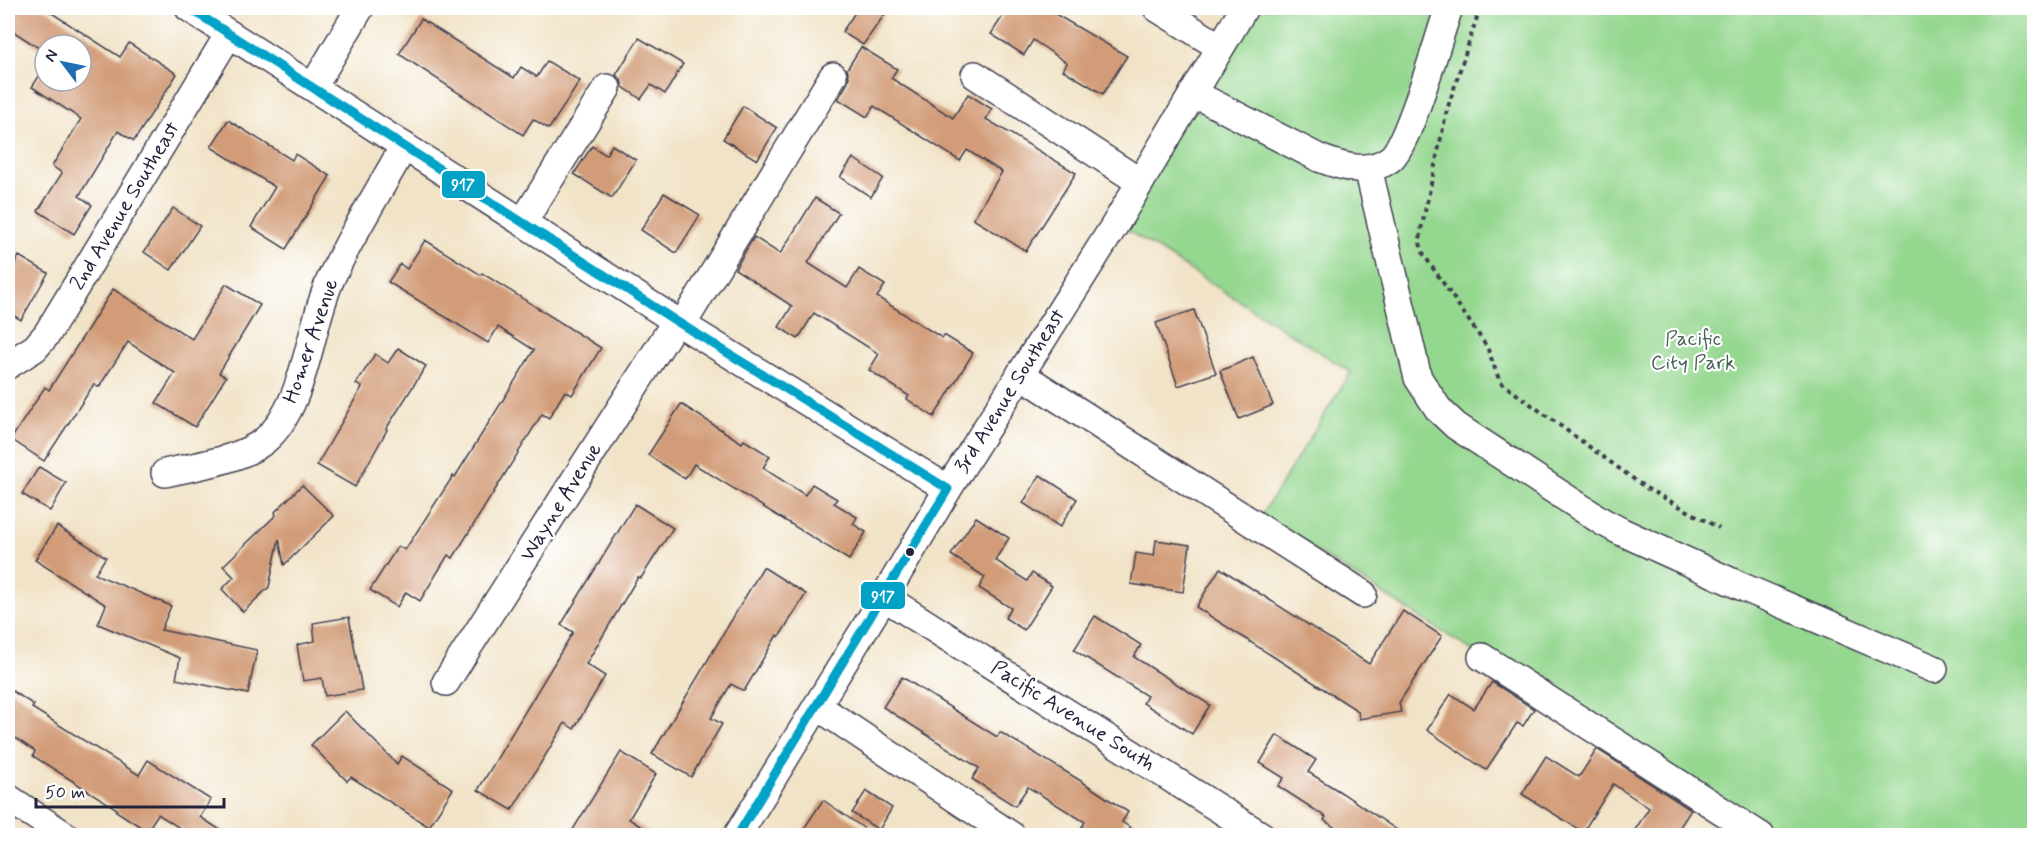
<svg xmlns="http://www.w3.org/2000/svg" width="2042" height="843" viewBox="0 0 2042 843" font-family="Mynerve,sans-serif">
<rect width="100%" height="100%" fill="#fff"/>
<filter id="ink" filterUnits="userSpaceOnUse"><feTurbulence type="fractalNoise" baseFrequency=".0167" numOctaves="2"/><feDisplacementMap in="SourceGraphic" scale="12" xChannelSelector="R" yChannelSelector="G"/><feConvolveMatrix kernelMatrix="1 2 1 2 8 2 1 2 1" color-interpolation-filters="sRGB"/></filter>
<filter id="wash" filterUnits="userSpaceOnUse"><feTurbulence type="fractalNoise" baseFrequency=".008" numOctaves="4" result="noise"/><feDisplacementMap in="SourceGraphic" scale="24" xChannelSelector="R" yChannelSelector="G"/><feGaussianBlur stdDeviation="1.35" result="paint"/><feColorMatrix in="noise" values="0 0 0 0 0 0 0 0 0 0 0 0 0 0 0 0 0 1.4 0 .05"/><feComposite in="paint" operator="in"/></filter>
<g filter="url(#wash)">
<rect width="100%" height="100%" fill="#f1e3c7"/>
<!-- green -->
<path fill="#94d78f" stroke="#5b7c65" stroke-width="1.5" d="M1244 8H2034V835H1761L1261 516 1351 372 1116 223Z"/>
<g id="blocks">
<!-- building -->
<g fill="#d29c78">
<path d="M17 8H44L120 57 129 43 177 74 134 141 118 131 79 196 92 205 74 234 38 211 62 173 52 166 81 119 32 87 45 67V81H81V45H45V52L8 28V22Z"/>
<path d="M858 8H889L863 45 842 32Z"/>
<path d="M1008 8H1045L1127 56 1103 94 1063 70 1067 63 1033 40 1024 55 991 34Z"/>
<path d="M421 19 514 78 521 67 537 77 547 61 580 81 549 129 533 119 523 135 399 54Z"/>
<path d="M639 38 683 64 665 94 651 85 641 99 623 87 621 80 616 75Z"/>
<path d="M861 47 897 69 891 78 953 118 968 94 992 109 986 119 1076 173 1026 251 973 219 1002 172 967 150 960 161 874 106 867 117 838 99 847 84 849 77 847 69Z"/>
<path d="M743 106 777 128 757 160 723 139Z"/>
<path d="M228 120 292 160 295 154 330 176 286 249 251 227 275 187 211 147Z"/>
<path d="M612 145 636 160 612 198 574 174 592 146 606 155Z"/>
<path d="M853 158 883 178 871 197 840 177Z"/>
<path d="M664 193 700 215 676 253 641 230Z"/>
<path d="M815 198 839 213 808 263 847 288 859 269 885 285 877 297 942 338 944 335 973 353 934 417 907 399 909 396 869 370 879 354 814 313 798 339 779 327 792 306 735 269 754 237 780 254Z"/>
<path d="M173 208 200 226 171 270 144 252Z"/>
<path d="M425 240 481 275 482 273 601 348 572 395 565 391 549 418 542 414 453 558 448 555 420 601 406 592 397 607 370 590 398 546 405 550 453 476 455 477 534 350 498 327 488 343 388 282 400 264 407 269Z"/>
<path d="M19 256 48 273 21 320 8 312V276Z"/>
<path d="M226 284 260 305 219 373 226 377 195 427 156 403 175 373 128 342 99 387 94 384 44 461 11 439 45 387 49 390 113 289 192 339Z"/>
<path d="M1194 310 1216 373 1178 386 1156 323Z"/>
<path d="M398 348 426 366 386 429 387 430 355 487 317 465 362 387 356 384 375 354 388 363Z"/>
<path d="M1253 357 1273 405 1239 419 1220 371Z"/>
<path d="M681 404 742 443 744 440 770 456 763 468 805 495 812 484 837 499 834 503 857 517 853 524 866 532 849 560 694 464 685 479 648 455Z"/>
<path d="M39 467 66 483 50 511 22 494Z"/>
<path d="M1040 475 1077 499 1060 527 1023 503Z"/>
<path d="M302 485 334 516 284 565 279 539 269 587 243 612 222 589 234 577 223 566 276 515 275 512Z"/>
<path d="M635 504 673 528 641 578 638 577 586 664 605 676 574 729 565 723 512 810 478 790 573 632 561 625Z"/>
<path d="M976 517 1009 538 995 560 1027 581 1032 573 1052 586 1024 630 1005 618 1011 608 979 588 985 577 951 555Z"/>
<path d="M57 526 106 557 95 574 171 606 161 630 257 650 248 694 176 679 180 658 98 624 106 605 35 560Z"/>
<path d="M1156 540 1190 545 1183 592 1131 584 1136 553 1154 556Z"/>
<path d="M763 567 806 594 779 637 777 635 744 691 731 684 711 718 722 724 691 777 652 754Z"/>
<path d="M1220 568 1369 664 1403 611 1442 636 1399 703 1401 712 1359 719 1358 711 1196 607Z"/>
<path d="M1095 616 1141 645 1134 657 1210 705 1192 734 1143 703 1147 696 1074 650Z"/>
<path d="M349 617 362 690 325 696 322 678 303 681 297 645 315 641 313 623Z"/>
<path d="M902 677 997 737 1000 732 1081 781 1128 812 1122 822 1143 836H1076L1085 822 1028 787 1015 806 972 779 979 768 883 707Z"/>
<path d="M1492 682 1534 709 1523 726 1517 723 1486 770 1427 730 1451 694 1474 709Z"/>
<path d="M8 688 34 705 32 708 139 775 148 760 211 800 200 817 230 836H192L158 814 147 831 116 811 117 809 33 756 35 751 8 733Z"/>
<path d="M345 711 397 764 402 756 453 789 429 827 351 777 347 781 311 745Z"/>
<path d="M1277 735 1316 760 1308 772 1342 793 1406 836H1347L1324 820 1326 817 1278 786 1284 778 1260 763Z"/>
<path d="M1597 749 1691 810 1674 836H1631L1649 808 1613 784 1583 832 1522 794 1546 756 1579 777Z"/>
<path d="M621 752 656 774 629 819 656 836H569Z"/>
<path d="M866 791 892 808 879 830 852 813Z"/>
<path d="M823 800 875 836H799Z"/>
</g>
</g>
</g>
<g filter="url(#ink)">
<use href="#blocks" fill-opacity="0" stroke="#413f50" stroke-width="1.5"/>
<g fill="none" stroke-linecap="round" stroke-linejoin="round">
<!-- minor casing -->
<g stroke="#413f50" stroke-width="30">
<g id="minor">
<path d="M189 8 676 321 948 489"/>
<path d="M1157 8 1220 47"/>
<path d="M975 75 1140 182"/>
<path d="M313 87 360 8"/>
<path d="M1193 93 1319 158C1342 167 1369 175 1390 159 1409 145 1439 35 1449 8"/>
<path d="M1368 168 1418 378 1439 410 1456 426 1603 522 1622 532 1745 588 1934 669"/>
<path d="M523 222 607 88"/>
<path d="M682 325 833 76"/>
<path d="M8 365 35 348 47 334 229 34"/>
<path d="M1020 374 1363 594"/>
<path d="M165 473C195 466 240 460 264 441 307 406 309 322 333 274 354 230 381 188 404 146"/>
<path d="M884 597 1262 836"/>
<path d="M1482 657 1761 836"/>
<path d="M446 682 676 321"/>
<path d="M817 706 1012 836"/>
<path d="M8 798 66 836"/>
<path d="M737 836 884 597 948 489 1116 223 1244 8"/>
</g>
</g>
<!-- path -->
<path stroke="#413f50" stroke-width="4" stroke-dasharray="4.5 4.5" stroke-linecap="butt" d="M1480 8 1447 110 1421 230 1420 243 1424 255 1487 347 1500 382 1646 488 1719 528"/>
<!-- minor -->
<use href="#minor" stroke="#fff" stroke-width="27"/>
<!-- bus-1 casing -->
<g stroke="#fff" stroke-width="14">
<path id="bus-1" d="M189 8 676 321 948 489 737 836"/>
</g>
<!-- bus-1 -->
<use href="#bus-1" stroke="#02a2c7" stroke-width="9"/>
</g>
</g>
<!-- markers -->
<circle fill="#22223b" stroke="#fff" stroke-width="2" cx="910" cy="552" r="5"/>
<g text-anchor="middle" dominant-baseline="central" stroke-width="4.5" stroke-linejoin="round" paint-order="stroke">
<!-- street labels -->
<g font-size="21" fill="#22223b" stroke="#fff">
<text transform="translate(125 206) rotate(-59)">2nd Avenue Southeast</text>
<text transform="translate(311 341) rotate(-71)">Homer Avenue</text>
<text transform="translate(1010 391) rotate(-58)">3rd Avenue Southeast</text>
<text transform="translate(561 502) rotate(-58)">Wayne Avenue</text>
<text transform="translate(1073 716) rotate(32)">Pacific Avenue South</text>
</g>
<!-- park labels -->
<g font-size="21" fill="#4a6158" stroke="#fff">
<text x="1693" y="339">Pacific<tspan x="1693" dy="24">City Park</tspan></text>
</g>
</g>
<g stroke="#fff" stroke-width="2">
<rect x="441" y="170" width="45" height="29" rx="6" fill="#02a2c7"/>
<rect x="860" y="581" width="46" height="29" rx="6" fill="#02a2c7"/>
</g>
<g font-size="16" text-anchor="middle" font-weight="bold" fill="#fff">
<text x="463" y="190">917</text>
<text x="883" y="602">917</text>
</g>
<!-- margin -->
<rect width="2042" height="843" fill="none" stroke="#fff" stroke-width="30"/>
<!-- north arrow -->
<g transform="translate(63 63) rotate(302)"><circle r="28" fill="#ffffff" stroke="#a7a7b1" stroke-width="1.5"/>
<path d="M0-4.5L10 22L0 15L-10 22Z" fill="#1f6fb2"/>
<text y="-9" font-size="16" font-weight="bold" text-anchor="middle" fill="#22223b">N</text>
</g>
<!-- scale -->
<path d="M36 798v9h188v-9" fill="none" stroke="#22223b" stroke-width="3"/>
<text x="45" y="798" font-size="18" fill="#22223b" stroke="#ffffff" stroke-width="4.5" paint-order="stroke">50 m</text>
</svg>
